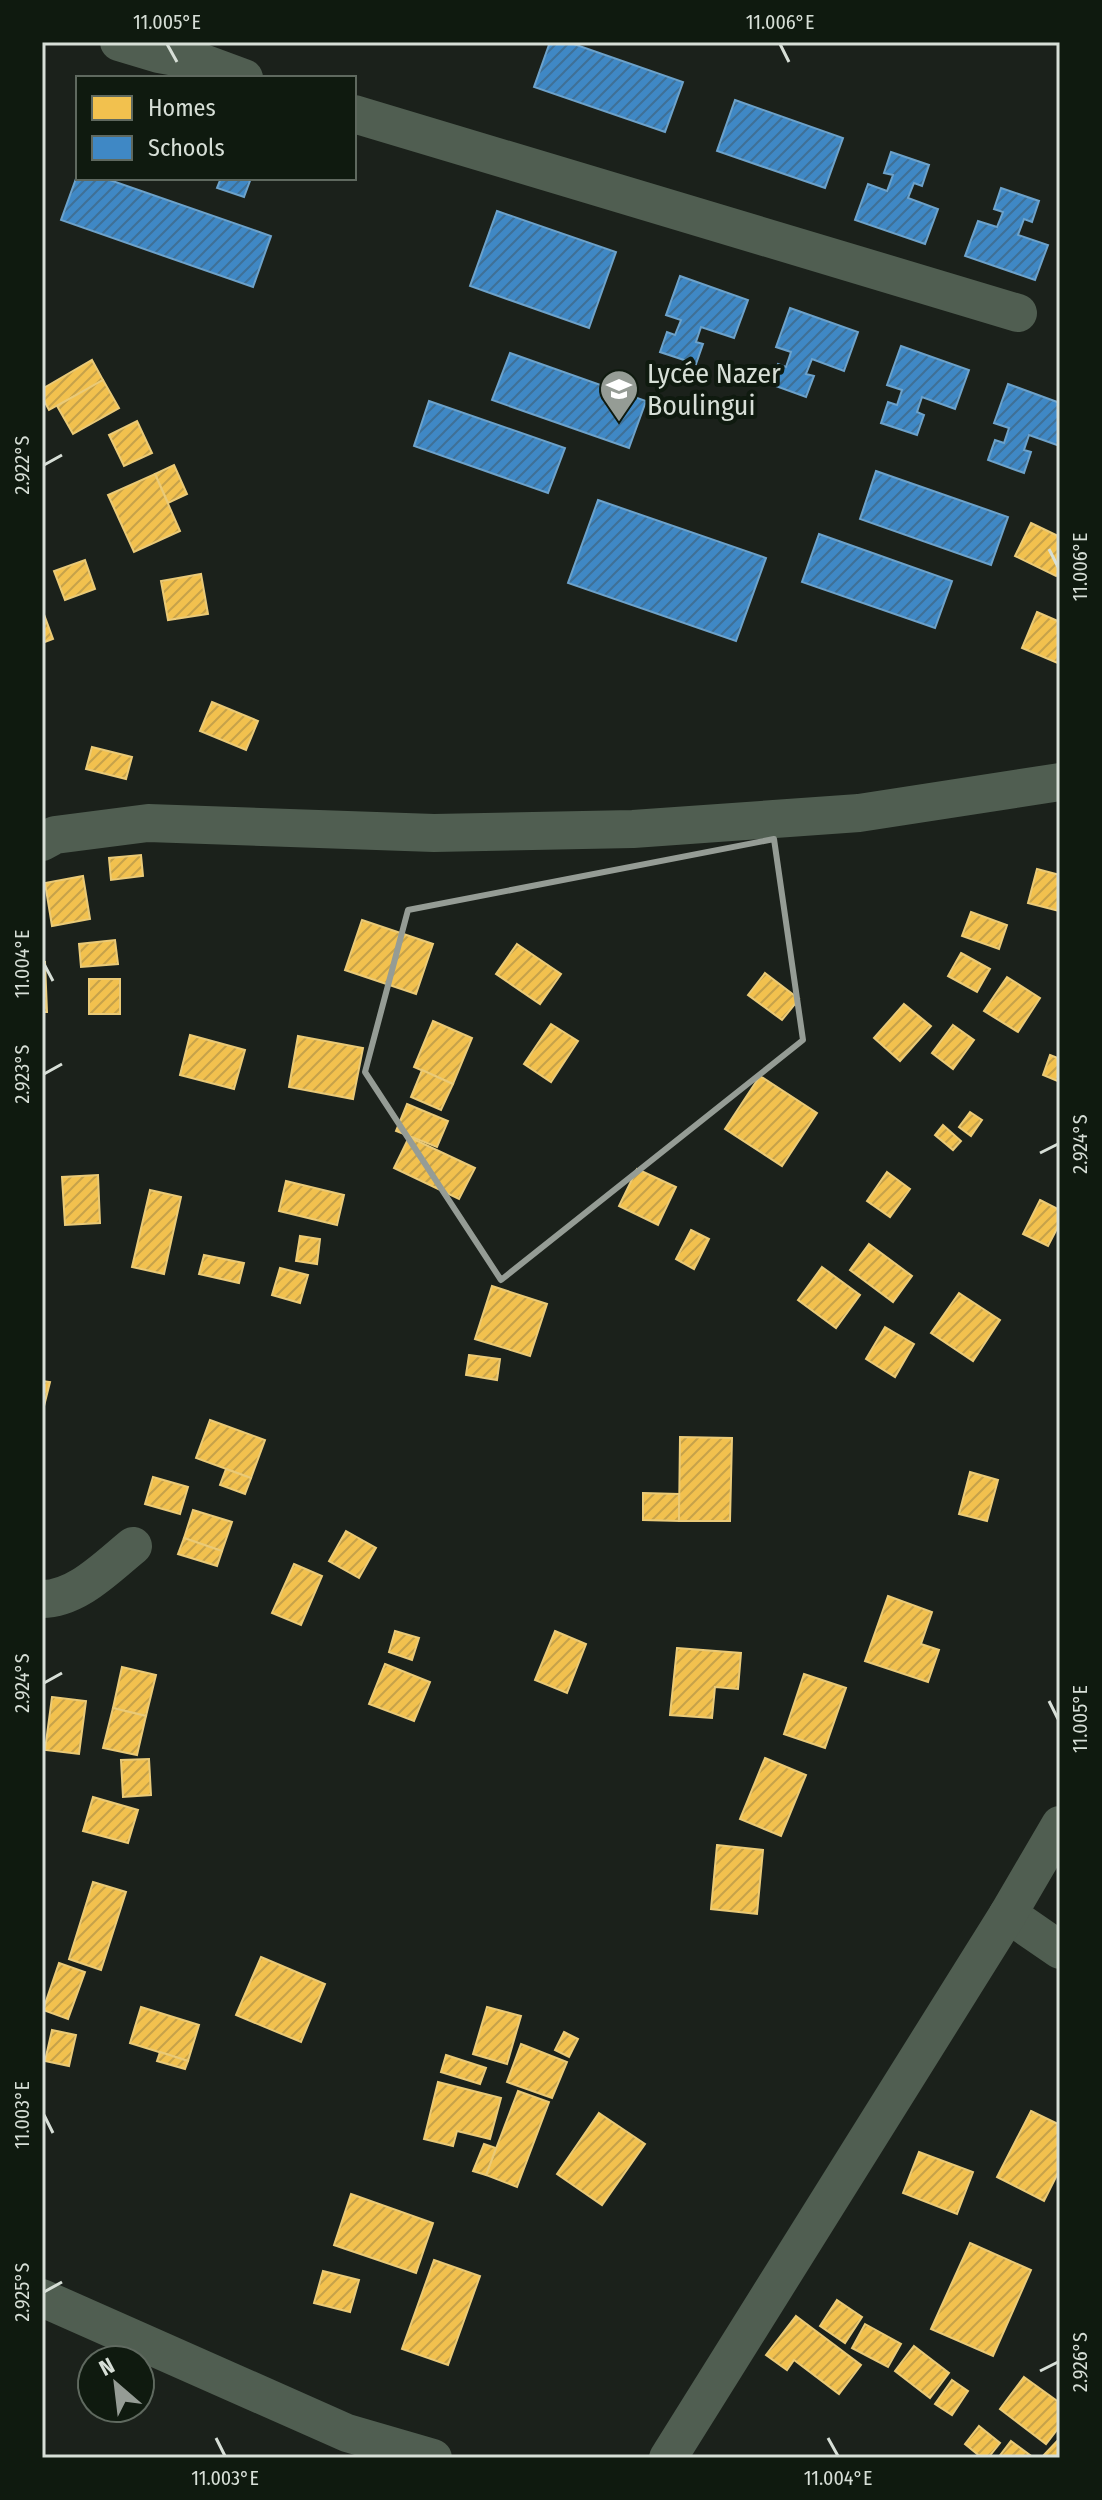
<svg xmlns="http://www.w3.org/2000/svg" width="1102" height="2500" viewBox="0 0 1102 2500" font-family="'Fira Sans Condensed',sans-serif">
<defs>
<pattern id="homes-hatch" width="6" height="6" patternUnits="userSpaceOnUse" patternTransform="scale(2)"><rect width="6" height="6" fill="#f2c14e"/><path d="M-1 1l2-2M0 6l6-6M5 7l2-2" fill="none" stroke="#c6a24a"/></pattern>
<pattern id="schools-hatch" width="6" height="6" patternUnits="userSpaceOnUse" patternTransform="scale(2)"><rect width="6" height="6" fill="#3f88c5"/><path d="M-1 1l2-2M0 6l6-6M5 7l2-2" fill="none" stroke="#3f7096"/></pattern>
</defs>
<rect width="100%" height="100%" fill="#1b211b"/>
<!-- homes -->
<g fill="url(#homes-hatch)" stroke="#eaca77" stroke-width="2">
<path d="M92 360 103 380 49 410 42 397V389Z"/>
<path d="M103 380 119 408 73 434 57 406Z"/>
<path d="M137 421 152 453 124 466 109 435Z"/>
<path d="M174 465 187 494 168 503 155 474Z"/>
<path d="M155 474 180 531 134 552 108 495Z"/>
<path d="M1031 523 1060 537V568L1056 576 1015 556Z"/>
<path d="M85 560 95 589 65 600 54 571Z"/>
<path d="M201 574 208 614 168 620 161 581Z"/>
<path d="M42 609 53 639 42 643Z"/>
<path d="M1037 612 1060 622V664L1022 648Z"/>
<path d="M212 702 258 721 246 750 200 731Z"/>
<path d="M92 747 132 757 126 779 86 769Z"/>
<path d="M141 855 143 876 111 880 109 858Z"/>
<path d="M1037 869 1060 875 1059 911 1028 903Z"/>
<path d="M83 876 90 919 52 926 45 883Z"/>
<path d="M971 912 1007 925 999 949 962 936Z"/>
<path d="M362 920 433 944 416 994 345 970Z"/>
<path d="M115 940 118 964 81 967 79 944Z"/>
<path d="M517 944 561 974 540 1004 496 974Z"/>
<path d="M961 953 990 969 977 992 948 976Z"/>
<path d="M42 962H45L47 1012H42Z"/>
<path d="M765 973 799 999 782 1020 748 995Z"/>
<path d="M1007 977 1040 998 1018 1032 984 1011Z"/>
<rect x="89" y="979" width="31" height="35"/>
<path d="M904 1004 931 1026 900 1061 874 1038Z"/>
<path d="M433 1021 472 1038 453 1084 414 1067Z"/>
<path d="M551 1024 578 1041 551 1082 524 1064Z"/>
<path d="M953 1025 974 1040 953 1069 932 1053Z"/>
<path d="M190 1035 245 1050 234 1089 180 1075Z"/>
<path d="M298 1036 363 1048 353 1099 289 1087Z"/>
<path d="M1050 1055 1060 1059V1082L1043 1075Z"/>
<path d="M422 1070 453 1084 441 1110 411 1097Z"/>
<path d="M760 1076 817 1113 782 1166 725 1129Z"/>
<path d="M407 1104 448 1121 437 1147 396 1131Z"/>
<path d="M970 1112 982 1120 971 1136 959 1127Z"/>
<path d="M943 1125 961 1141 953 1150 935 1135Z"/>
<path d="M409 1137 475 1168 459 1199 394 1168Z"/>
<path d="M637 1169 676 1187 658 1225 619 1206Z"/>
<path d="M887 1172 910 1189 890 1217 867 1201Z"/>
<path d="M98 1175 100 1223 65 1225 62 1177Z"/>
<path d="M286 1181 344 1195 337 1225 279 1211Z"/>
<path d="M150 1190 181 1197 164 1274 132 1267Z"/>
<path d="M1040 1200 1060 1210V1223L1048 1246 1023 1234Z"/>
<path d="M691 1230 709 1239 694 1269 676 1259Z"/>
<path d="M300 1236 320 1239 317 1264 296 1261Z"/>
<path d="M869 1244 912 1276 893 1302 850 1270Z"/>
<path d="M204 1255 244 1263 239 1283 199 1274Z"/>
<path d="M822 1267 860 1295 836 1328 798 1300Z"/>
<path d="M280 1268 308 1275 300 1303 272 1295Z"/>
<path d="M492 1286 547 1304 530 1356 475 1339Z"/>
<path d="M959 1293 1000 1320 973 1361 931 1333Z"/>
<path d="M885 1327 914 1344 895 1377 866 1359Z"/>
<path d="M469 1355 500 1359 497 1380 466 1375Z"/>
<path d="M42 1381 50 1382 44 1406 42 1405Z"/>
<path d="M210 1420 265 1440 251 1478 196 1458Z"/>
<path d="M680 1437 732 1438 730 1521H679Z"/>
<path d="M226 1469 251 1478 245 1494 220 1485Z"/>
<path d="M970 1472 998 1480 987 1521 959 1514Z"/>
<path d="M153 1477 188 1487 180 1514 145 1504Z"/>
<path d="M643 1493 679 1494V1521L643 1520Z"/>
<path d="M193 1510 232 1522 222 1551 184 1538Z"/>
<path d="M346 1531 376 1548 359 1578 329 1561Z"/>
<path d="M184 1538 222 1551 217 1566 178 1554Z"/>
<path d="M294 1564 322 1576 301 1625 272 1613Z"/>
<path d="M888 1596 932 1612 921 1644 939 1650 928 1682 865 1661Z"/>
<path d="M395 1631 419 1638 412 1660 389 1652Z"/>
<path d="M555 1631 586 1644 567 1693 535 1680Z"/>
<path d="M677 1648 741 1653 738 1689 715 1687 712 1718 670 1715Z"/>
<path d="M385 1664 430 1682 414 1721 369 1704Z"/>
<path d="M122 1667 156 1675 146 1716 113 1708Z"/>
<path d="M804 1674 846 1688 825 1748 784 1734Z"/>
<path d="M52 1697 86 1701 79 1754 45 1750Z"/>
<path d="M113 1708 146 1716 137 1755 103 1748Z"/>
<path d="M765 1758 806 1775 781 1836 740 1819Z"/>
<path d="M149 1759 151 1795 123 1797 121 1760Z"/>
<path d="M93 1797 138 1810 128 1843 83 1831Z"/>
<path d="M717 1845 763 1850 757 1914 711 1909Z"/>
<path d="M93 1882 126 1892 101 1970 69 1959Z"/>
<path d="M261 1957 325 1984 301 2042 236 2015Z"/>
<path d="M59 1963 85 1972 68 2019 43 2010Z"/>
<path d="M141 2007 199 2025 188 2061 130 2043Z"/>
<path d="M487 2007 521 2016 507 2064 473 2054Z"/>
<path d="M52 2030 76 2035 69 2066 45 2061Z"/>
<path d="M564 2032 578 2039 569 2057 555 2050Z"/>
<path d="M521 2044 567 2062 552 2098 507 2082Z"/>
<path d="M160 2052 188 2061 185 2069 157 2061Z"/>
<path d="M446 2055 486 2068 480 2084 441 2072Z"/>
<path d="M438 2082 501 2098 490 2139 457 2131 453 2146 424 2139Z"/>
<path d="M518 2091 549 2102 517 2187 486 2175Z"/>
<path d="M1031 2111 1060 2125V2169L1044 2201 997 2177Z"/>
<path d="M599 2113 645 2144 602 2205 557 2174Z"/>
<path d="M484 2144 496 2148 486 2175 473 2171Z"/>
<path d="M919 2152 973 2172 957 2214 903 2193Z"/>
<path d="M351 2194 433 2223 416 2273 334 2245Z"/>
<path d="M970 2243 1031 2270 993 2356 931 2329Z"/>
<path d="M434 2260 480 2276 448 2365 402 2349Z"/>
<path d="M323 2271 359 2280 350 2312 314 2303Z"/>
<path d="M837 2300 862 2317 845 2343 820 2326Z"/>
<path d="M796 2316 861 2365 839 2394 794 2360 787 2370 766 2355Z"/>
<path d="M865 2324 901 2344 888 2367 852 2348Z"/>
<path d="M914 2346 949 2373 930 2398 895 2371Z"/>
<path d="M1024 2377 1060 2403V2426L1046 2444 1000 2409Z"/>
<path d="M952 2380 968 2391 952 2415 935 2404Z"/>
<path d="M979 2426 1000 2443 988 2458H982L965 2444Z"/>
<path d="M1060 2438V2458H1044L1042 2457Z"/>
<path d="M1011 2441 1034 2458H998Z"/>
</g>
<!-- schools -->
<g fill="url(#schools-hatch)" stroke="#6da2ca" stroke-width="2">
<path d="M550 42H568L683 82 665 132 534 87Z"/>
<path d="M735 100 843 138 825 188 717 151Z"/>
<path d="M891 152 929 165 922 186 914 183 908 198 938 209 925 244 855 220 868 184 887 191 893 175 884 173Z"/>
<path d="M78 173V178H104L271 236 253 287 61 220Z"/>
<path d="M221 178H251L244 197 217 188Z"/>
<path d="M1001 188 1039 201 1032 222 1024 219 1018 235 1048 245 1035 280 965 256 978 221 997 227 1003 212 994 209Z"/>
<path d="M497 211 616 252 589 328 470 286Z"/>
<path d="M680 276 748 300 734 338 701 327 696 342 703 344 696 364 660 352 667 332 675 335 681 320 666 315Z"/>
<path d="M790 308 858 332 844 371 812 359 806 374 814 376 806 397 770 384 778 364 786 367 791 352 776 347Z"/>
<path d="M901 346 969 370 955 409 922 397 917 412 924 415 917 435 881 423 888 402 897 405 902 390 887 385Z"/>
<path d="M510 353 646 401 629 448 492 400Z"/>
<path d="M1008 384 1060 403V446L1029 435 1024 450 1031 452 1024 473 988 460 995 440 1004 443 1009 428 994 423Z"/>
<path d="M429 401 565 448 548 493 414 446Z"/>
<path d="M876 471 1008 517 991 565 860 519Z"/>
<path d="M598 500 766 558 736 641 568 583Z"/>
<path d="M819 534 952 581 935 628 802 582Z"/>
</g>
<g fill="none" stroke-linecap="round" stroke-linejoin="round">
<!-- minor -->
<g stroke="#505e51" stroke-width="38">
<path d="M119 42 159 54 198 61 244 78"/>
<path d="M354 114 1018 313"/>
<path d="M42 842 55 835 148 823 434 833 633 829 859 813 1060 782"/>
<path d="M42 1599C77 1599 107 1567 133 1546"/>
<path d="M1008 1914 1060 1950"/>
<path d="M42 2298 347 2433 433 2458"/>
<path d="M668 2458 1008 1914 1060 1825"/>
</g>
</g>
<!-- marked area -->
<path fill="none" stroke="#959c95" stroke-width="6" stroke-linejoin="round" d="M774 839 803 1040 501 1280 365 1072 408 910Z"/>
<!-- ticks -->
<path fill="none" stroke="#d7dfd7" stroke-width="3" d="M167 44 177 62M780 44 789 62M44 465 62 455M1049 549 1058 567M44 964 53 981M44 1074 62 1064M1040 1153 1058 1144M44 1683 62 1673M1049 1701 1058 1719M44 2115 53 2133M44 2292 62 2282M1040 2371 1058 2362M216 2438 225 2456M828 2438 838 2456"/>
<!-- icons -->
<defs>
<g id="school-pin" transform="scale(2)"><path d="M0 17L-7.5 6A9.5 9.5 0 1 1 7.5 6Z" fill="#959c95" stroke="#0f1a0f"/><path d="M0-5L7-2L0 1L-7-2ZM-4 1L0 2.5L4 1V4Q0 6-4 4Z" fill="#fff"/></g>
</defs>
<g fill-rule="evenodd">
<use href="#school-pin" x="619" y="389"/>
</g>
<g text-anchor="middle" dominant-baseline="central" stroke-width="8" stroke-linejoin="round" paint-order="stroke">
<!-- poi labels -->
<g font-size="28" fill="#d7dfd7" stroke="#0f1a0f" text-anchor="start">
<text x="647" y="373">Lycée Nazer<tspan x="647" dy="32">Boulingui</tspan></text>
</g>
</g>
<!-- border -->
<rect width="1102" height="2500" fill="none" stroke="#0f1a0f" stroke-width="88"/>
<!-- legend -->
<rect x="76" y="76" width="280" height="104" fill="#0f1a0f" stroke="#5f695f" stroke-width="2"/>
<rect x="92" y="96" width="40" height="24" fill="#f2c14e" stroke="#5f695f" stroke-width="2"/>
<text x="148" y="116" font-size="24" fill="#d7dfd7">Homes</text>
<rect x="92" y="136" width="40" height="24" fill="#3f88c5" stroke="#5f695f" stroke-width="2"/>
<text x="148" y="156" font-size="24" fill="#d7dfd7">Schools</text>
<!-- north arrow -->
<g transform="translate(116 2384) rotate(332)"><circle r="38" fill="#0f1a0f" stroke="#5f695f" stroke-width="2"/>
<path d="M0-6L14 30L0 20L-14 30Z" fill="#959c95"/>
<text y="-12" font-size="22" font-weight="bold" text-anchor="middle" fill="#d7dfd7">N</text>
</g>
<rect x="44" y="44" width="1014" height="2412" fill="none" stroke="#d7dfd7" stroke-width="3"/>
<g font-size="20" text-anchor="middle" fill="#d7dfd7">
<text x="167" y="29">11.005°E</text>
<text x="780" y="29">11.006°E</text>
<text transform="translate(22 465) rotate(-90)" y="7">2.922°S</text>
<text transform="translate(1080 567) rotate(-90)" y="7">11.006°E</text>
<text transform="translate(22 964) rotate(-90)" y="7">11.004°E</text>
<text transform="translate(22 1074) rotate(-90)" y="7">2.923°S</text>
<text transform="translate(1080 1144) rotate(-90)" y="7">2.924°S</text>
<text transform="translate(22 1683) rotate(-90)" y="7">2.924°S</text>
<text transform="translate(1080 1719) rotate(-90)" y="7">11.005°E</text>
<text transform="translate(22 2115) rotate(-90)" y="7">11.003°E</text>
<text transform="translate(22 2292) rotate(-90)" y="7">2.925°S</text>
<text transform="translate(1080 2362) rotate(-90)" y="7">2.926°S</text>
<text x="225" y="2485">11.003°E</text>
<text x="838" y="2485">11.004°E</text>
</g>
</svg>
